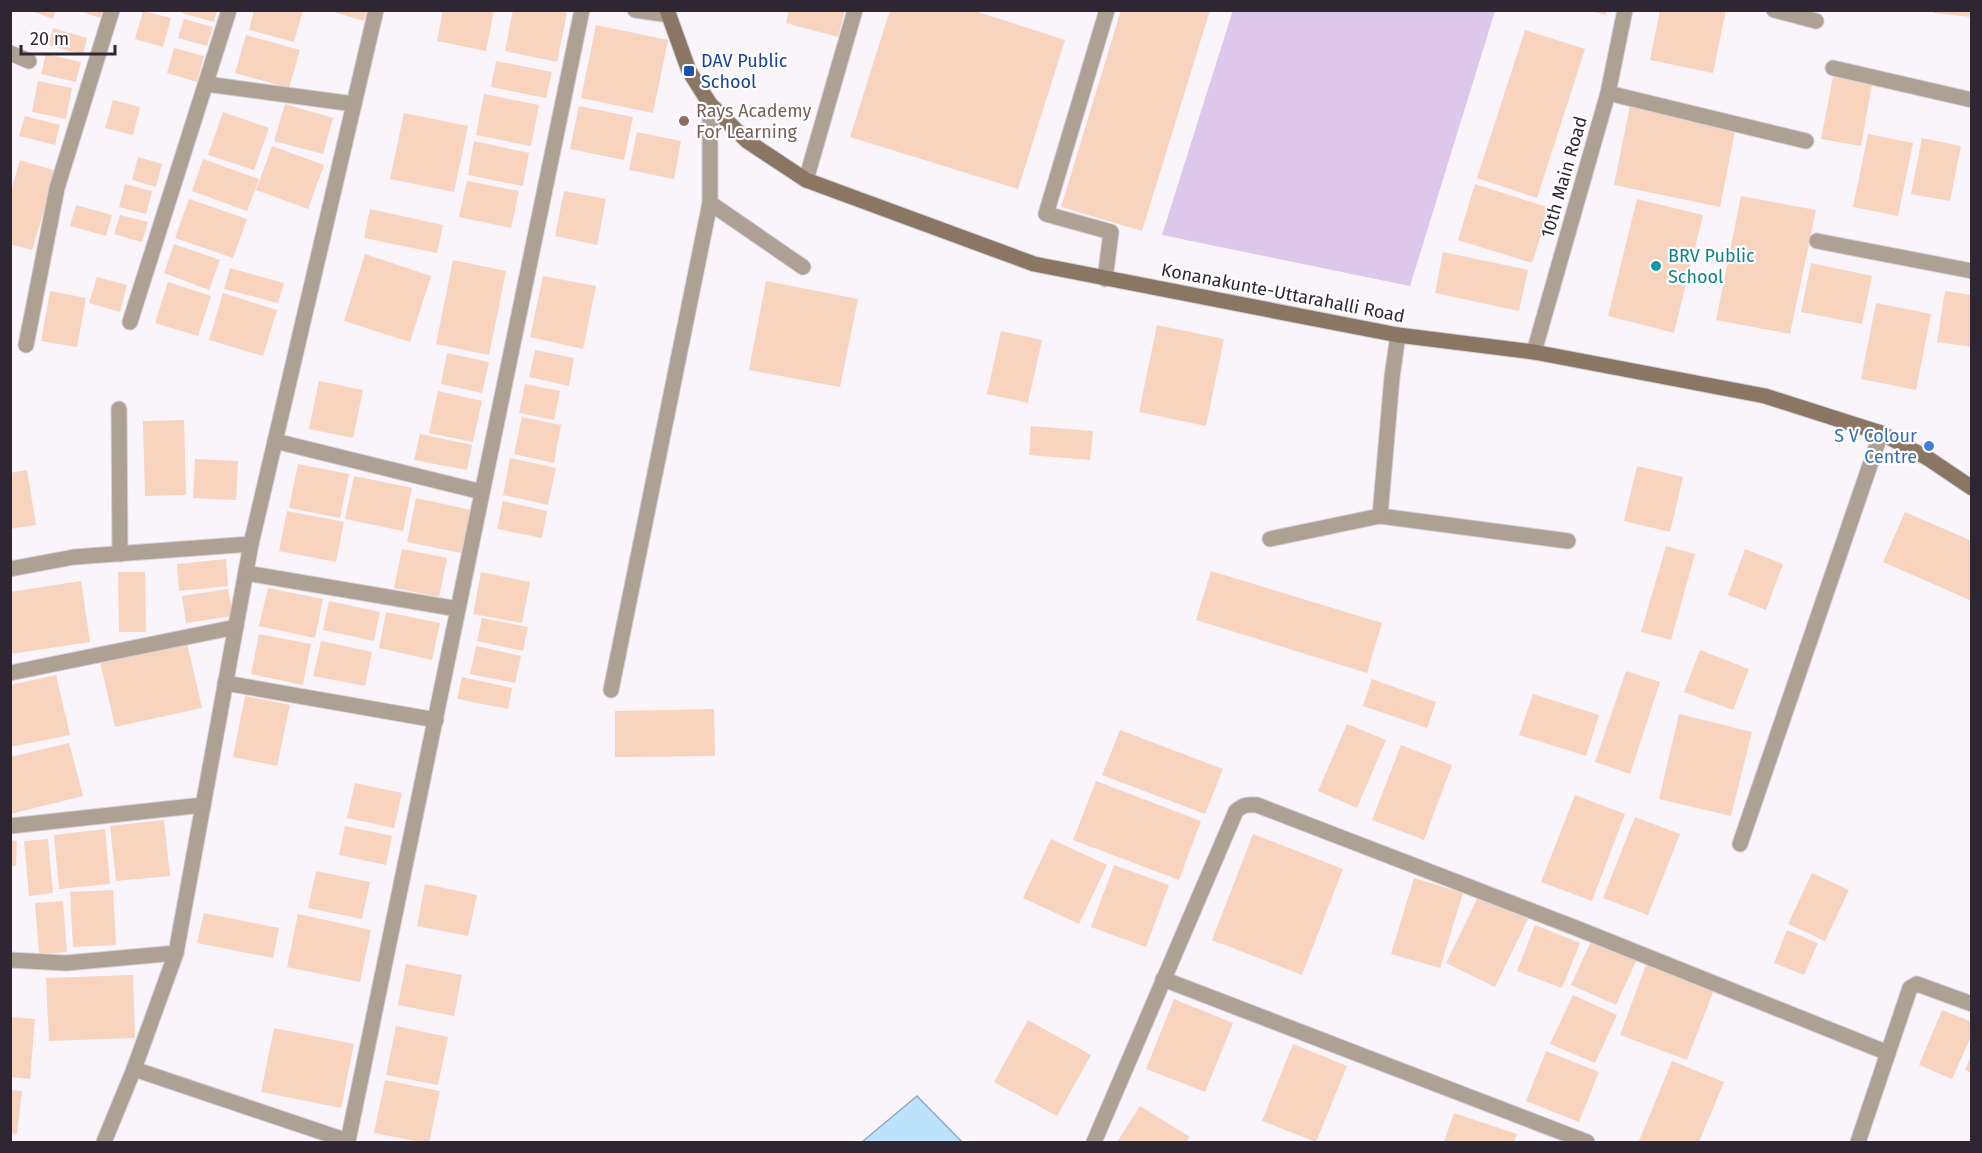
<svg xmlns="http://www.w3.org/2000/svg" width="1982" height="1153" viewBox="0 0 1982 1153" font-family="'Fira Sans',sans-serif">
<rect width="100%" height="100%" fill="#f9f5fb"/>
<!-- green -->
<path fill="#ddc7ea" d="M1233 10 1495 11 1410 286 1162 235Z"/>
<!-- water -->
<path fill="#bde2fe" stroke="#92aac1" stroke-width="1.5" d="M917 1096 962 1142H862Z"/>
<!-- building -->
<g fill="#f8d4bf">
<path d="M29 10H56L53 19Z"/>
<path d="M78 10H103L100 18Z"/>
<path d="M183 10H217L214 22 182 13Z"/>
<path d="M254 10H303L294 42 249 30Z"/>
<path d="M327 10H367L364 21Z"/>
<path d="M443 10H494L486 51 437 41Z"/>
<path d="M513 10H555L567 13 557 62 505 51Z"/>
<path d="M789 10H845L838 37 786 23Z"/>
<path d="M890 10H972L1065 40 1018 189 850 137Z"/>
<path d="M1121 10H1210L1142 231 1061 207Z"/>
<path d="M1587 10H1607L1606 15Z"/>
<path d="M1660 10H1726L1713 73 1650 60Z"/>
<path d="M1933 10H1972V17L1933 13Z"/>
<path d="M143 11 171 18 163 47 135 39Z"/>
<path d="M184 19 213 27 207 46 178 38Z"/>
<path d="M596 25 668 40 653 113 581 98Z"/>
<path d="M53 28 87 38 83 55 49 45Z"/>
<path d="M1525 30 1585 49 1537 198 1477 178Z"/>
<path d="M246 35 300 50 289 88 235 73Z"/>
<path d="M174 48 204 56 197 82 167 73Z"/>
<path d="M46 54 81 62 76 82 41 74Z"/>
<path d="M496 61 552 72 546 98 491 87Z"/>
<path d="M1833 77 1872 84 1861 146 1821 139Z"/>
<path d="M38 81 72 88 66 119 32 112Z"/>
<path d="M484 94 539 105 531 146 476 135Z"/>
<path d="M113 100 140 107 133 135 105 128Z"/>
<path d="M285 104 333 118 323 154 274 141Z"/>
<path d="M579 106 633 117 624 160 570 149Z"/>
<path d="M1630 106 1736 127 1720 207 1614 185Z"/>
<path d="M223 112 269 128 254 170 208 155Z"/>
<path d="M404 113 468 126 454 192 390 179Z"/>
<path d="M25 116 60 125 55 145 19 136Z"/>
<path d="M637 132 681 141 674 179 629 170Z"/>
<path d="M1868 134 1913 143 1898 216 1853 207Z"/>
<path d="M1922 138 1961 146 1950 201 1911 194Z"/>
<path d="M474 141 529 153 523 186 468 175Z"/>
<path d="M272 146 324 165 308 209 256 190Z"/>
<path d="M138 157 162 164 156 187 132 180Z"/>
<path d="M203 159 259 179 247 211 192 191Z"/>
<path d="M20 160 56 171 32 250 10 244V194Z"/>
<path d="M467 181 519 191 511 228 459 217Z"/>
<path d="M125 184 152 191 146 214 119 207Z"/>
<path d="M1475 184 1550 208 1532 263 1458 240Z"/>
<path d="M564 191 606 199 597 245 555 236Z"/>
<path d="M1741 196 1816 210 1790 334 1716 320Z"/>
<path d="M189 199 247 219 233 258 175 238Z"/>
<path d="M1637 199 1703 215 1674 333 1608 316Z"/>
<path d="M76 205 112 215 106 236 70 226Z"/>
<path d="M370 209 443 225 437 253 364 238Z"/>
<path d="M120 215 148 222 142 242 114 234Z"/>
<path d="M174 244 220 260 209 290 164 273Z"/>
<path d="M1443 252 1528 270 1519 311 1435 293Z"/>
<path d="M365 254 431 276 410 342 344 321Z"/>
<path d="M453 260 506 271 489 355 436 344Z"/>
<path d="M1811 263 1872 276 1862 324 1801 312Z"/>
<path d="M230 268 284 283 278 303 224 289Z"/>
<path d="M543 276 596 286 583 349 530 337Z"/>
<path d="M97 277 127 285 120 312 89 303Z"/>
<path d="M766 281 858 299 840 387 749 370Z"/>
<path d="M168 282 211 296 198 336 155 323Z"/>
<path d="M50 291 86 298 77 347 41 341Z"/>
<path d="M1945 291 1972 295V347L1937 342Z"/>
<path d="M223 293 277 310 263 356 209 340Z"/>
<path d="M1876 303 1931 314 1916 390 1861 379Z"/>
<path d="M1157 325 1224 339 1206 426 1139 412Z"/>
<path d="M1001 331 1042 340 1028 403 987 394Z"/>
<path d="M535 350 574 358 569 386 529 377Z"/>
<path d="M447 353 489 362 482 393 441 384Z"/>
<path d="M319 381 363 390 353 438 309 429Z"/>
<path d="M525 384 560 391 554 420 519 413Z"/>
<path d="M438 391 482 401 473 442 429 433Z"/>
<path d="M522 417 561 425 554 463 514 454Z"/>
<path d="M184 420 186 495 145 496 143 421Z"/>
<path d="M1031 426 1093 431 1090 460 1029 455Z"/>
<path d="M420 434 472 445 467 470 414 460Z"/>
<path d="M510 458 556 468 548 505 503 495Z"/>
<path d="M195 459 238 461 236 500 193 498Z"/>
<path d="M298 464 349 474 340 518 289 508Z"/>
<path d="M1637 466 1683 477 1670 532 1624 521Z"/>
<path d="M27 470 36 525 10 529V473Z"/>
<path d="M354 476 412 488 403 531 345 519Z"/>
<path d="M416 498 471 510 461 553 407 542Z"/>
<path d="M503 501 547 511 542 538 497 529Z"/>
<path d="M287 511 344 522 336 562 279 551Z"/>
<path d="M1905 512 1972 541V601L1883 562Z"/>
<path d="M1666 546 1695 554 1671 640 1641 632Z"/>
<path d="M402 549 447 558 439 597 394 588Z"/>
<path d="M1745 549 1783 564 1766 610 1728 595Z"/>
<path d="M226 559 228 586 179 591 177 564Z"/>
<path d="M1211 571 1382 623 1367 673 1196 620Z"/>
<path d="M118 572H145L146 632H119Z"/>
<path d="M481 572 530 582 522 623 473 614Z"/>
<path d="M81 581 90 642 10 654V592Z"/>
<path d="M268 588 323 599 315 638 259 626Z"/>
<path d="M228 589 233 616 186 623 182 596Z"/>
<path d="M329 601 380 612 374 641 323 630Z"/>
<path d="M386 612 440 623 432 660 379 648Z"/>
<path d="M482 618 528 627 523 651 477 641Z"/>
<path d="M259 634 311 644 303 685 251 674Z"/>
<path d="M321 641 372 652 365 686 313 676Z"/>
<path d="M187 643 202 708 115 727 100 662Z"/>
<path d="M476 646 521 656 515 683 470 674Z"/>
<path d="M1700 650 1749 669 1733 710 1684 692Z"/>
<path d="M1626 671 1660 682 1630 774 1595 762Z"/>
<path d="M56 675 70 735 10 747V685Z"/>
<path d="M462 677 512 688 508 709 457 699Z"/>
<path d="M1372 679 1436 702 1427 728 1363 706Z"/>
<path d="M1533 694 1599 715 1586 756 1519 735Z"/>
<path d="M245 696 290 705 277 766 233 757Z"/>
<path d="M714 709 715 756 615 757V711Z"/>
<path d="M1679 714 1752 732 1731 816 1659 799Z"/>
<path d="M1347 724 1386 740 1357 808 1318 791Z"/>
<path d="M1120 730 1223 769 1205 814 1102 775Z"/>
<path d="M69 743 83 796 10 814V757Z"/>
<path d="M1401 745 1452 765 1424 840 1372 820Z"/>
<path d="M1096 781 1201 821 1179 880 1073 840Z"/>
<path d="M355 783 402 793 394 828 347 818Z"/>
<path d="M1575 795 1625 814 1592 901 1541 882Z"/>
<path d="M1635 817 1680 834 1648 915 1603 898Z"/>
<path d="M164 820 170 876 116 881 110 826Z"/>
<path d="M345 826 392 836 386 865 339 855Z"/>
<path d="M105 829 110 884 59 889 54 835Z"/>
<path d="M1253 834 1343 869 1302 975 1212 940Z"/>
<path d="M48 839 53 893 29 896 24 841Z"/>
<path d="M1051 839 1107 865 1079 924 1023 898Z"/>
<path d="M10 840 17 841 16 866H10Z"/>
<path d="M1114 865 1169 885 1146 947 1091 927Z"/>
<path d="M316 871 370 882 362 919 308 908Z"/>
<path d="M1812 873 1849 890 1825 941 1788 924Z"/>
<path d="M1414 878 1463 893 1440 968 1391 954Z"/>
<path d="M425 884 477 895 468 936 417 926Z"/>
<path d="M113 890 116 945 73 947 70 892Z"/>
<path d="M1479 895 1528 919 1495 987 1446 963Z"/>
<path d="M63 901 67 952 39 954 35 903Z"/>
<path d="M204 913 279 928 273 958 197 943Z"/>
<path d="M298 914 371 930 360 982 287 967Z"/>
<path d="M1535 925 1580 943 1562 988 1517 971Z"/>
<path d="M1787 930 1818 943 1804 975 1774 963Z"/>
<path d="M1592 939 1637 959 1616 1005 1571 985Z"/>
<path d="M1647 962 1715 987 1687 1060 1620 1035Z"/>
<path d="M406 964 462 975 454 1016 398 1005Z"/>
<path d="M133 975 135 1038 49 1041 46 978Z"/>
<path d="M1573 995 1617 1015 1595 1063 1550 1044Z"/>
<path d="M1174 999 1233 1023 1205 1092 1146 1069Z"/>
<path d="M1942 1010 1972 1022V1034L1952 1079 1919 1065Z"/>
<path d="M10 1017 35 1019 30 1079 10 1077Z"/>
<path d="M1028 1020 1091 1055 1057 1116 994 1082Z"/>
<path d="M396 1026 448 1037 438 1085 386 1075Z"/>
<path d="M274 1028 354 1044 341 1108 261 1092Z"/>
<path d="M1293 1044 1347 1066 1316 1142 1262 1121Z"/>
<path d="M1546 1051 1599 1072 1579 1122 1526 1101Z"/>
<path d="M1972 1054V1073L1965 1070Z"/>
<path d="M1672 1061 1724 1082 1699 1142H1643L1639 1141Z"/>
<path d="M385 1080 440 1091 429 1142H420L374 1133Z"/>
<path d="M10 1090 22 1091 17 1134 10 1133Z"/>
<path d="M1140 1106 1190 1137 1186 1142H1117Z"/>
<path d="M1454 1113 1517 1134 1514 1142H1444Z"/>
</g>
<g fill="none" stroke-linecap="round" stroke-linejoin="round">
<!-- service casing -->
<g stroke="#d4d0d7" stroke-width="17">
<g id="service">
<path d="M710 203 803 267"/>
<path d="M1105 279 1111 232 1046 214 1107 10"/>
<path d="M1398 335 1392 377 1380 516 1568 541"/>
<path d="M1270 539 1380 516"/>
<path d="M611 690 710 203V104"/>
</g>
</g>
<!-- minor casing -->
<g stroke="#d4d0d7" stroke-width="17">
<g id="minor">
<path d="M635 10 669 15"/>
<path d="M1774 10 1816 21"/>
<path d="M10 53 29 61"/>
<path d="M1833 68 1972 100"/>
<path d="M206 84 354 104"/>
<path d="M1608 93 1806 141"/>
<path d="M806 180 855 10"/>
<path d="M1817 241 1972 271"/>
<path d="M130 322 229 10"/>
<path d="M26 345 57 188 112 10"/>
<path d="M1534 352 1608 93 1625 10"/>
<path d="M119 409 120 554"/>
<path d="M275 441 482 492"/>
<path d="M251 544 176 953 134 1069 348 1141 582 10"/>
<path d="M10 569 74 557 251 544 376 10"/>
<path d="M246 573 458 609"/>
<path d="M10 673 236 627"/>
<path d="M225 683 436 720"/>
<path d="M10 826 203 805"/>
<path d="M1740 844 1881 433"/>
<path d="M10 960 66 963 176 953"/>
<path d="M1163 979 1587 1142"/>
<path d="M104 1142 134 1069"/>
<path d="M1094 1142 1236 811C1243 805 1248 804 1257 805L1576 928 1888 1053 1910 988 1917 984 1972 1004"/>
<path d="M1858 1142 1888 1053"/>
</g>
</g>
<!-- secondary casing -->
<g stroke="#d4d0d7" stroke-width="17">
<path id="secondary" d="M667 10 689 71 710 104 747 141 806 180 1034 264 1398 335 1534 352 1765 396 1881 433 1929 459 1972 488"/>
</g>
<!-- service -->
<use href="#service" stroke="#aea093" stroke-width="15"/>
<!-- minor -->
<use href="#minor" stroke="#aea093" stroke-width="15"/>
<!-- secondary -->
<use href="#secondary" stroke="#8b7664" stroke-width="15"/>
</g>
<!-- markers -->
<rect fill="#1a4fb4" stroke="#fff" stroke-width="2" x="683" y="65" width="12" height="12" rx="3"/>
<circle fill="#8d6e63" stroke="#fff" stroke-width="2" cx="684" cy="121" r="6"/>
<circle fill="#0f9aa8" stroke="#fff" stroke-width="2" cx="1656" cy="266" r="6"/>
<circle fill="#3f7fe0" stroke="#fff" stroke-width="2" cx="1929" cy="446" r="6"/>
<g text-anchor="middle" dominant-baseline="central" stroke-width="4.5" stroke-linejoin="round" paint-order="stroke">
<!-- transit labels -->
<g font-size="18" fill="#164399" stroke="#fff" text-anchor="start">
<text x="701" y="61">DAV Public<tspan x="701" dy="21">School</tspan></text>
</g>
<!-- education labels -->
<g font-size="18" fill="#785e54" stroke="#fff" text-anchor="start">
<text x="696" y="111">Rays Academy<tspan x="696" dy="21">For Learning</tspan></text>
</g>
<!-- street labels -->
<g font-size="18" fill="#2e2632" stroke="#fff">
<text transform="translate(1564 177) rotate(-74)">10th Main Road</text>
<text transform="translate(1283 293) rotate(11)">Konanakunte-Uttarahalli Road</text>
</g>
<!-- culture labels -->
<g font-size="18" fill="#0d838f" stroke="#fff" text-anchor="start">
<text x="1668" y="256">BRV Public<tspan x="1668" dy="21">School</tspan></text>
</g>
<!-- shop labels -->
<g font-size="18" fill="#366cbe" stroke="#fff" text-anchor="end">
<text x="1917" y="436">S V Colour<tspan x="1917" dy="21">Centre</tspan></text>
</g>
</g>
<!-- border -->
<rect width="1982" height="1153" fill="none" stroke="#2e2632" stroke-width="24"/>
<!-- scale -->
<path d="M21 45v9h94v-9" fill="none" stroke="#2e2632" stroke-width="3"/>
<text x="30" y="45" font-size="18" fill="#2e2632" stroke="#ffffff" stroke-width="4.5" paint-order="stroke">20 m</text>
</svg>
